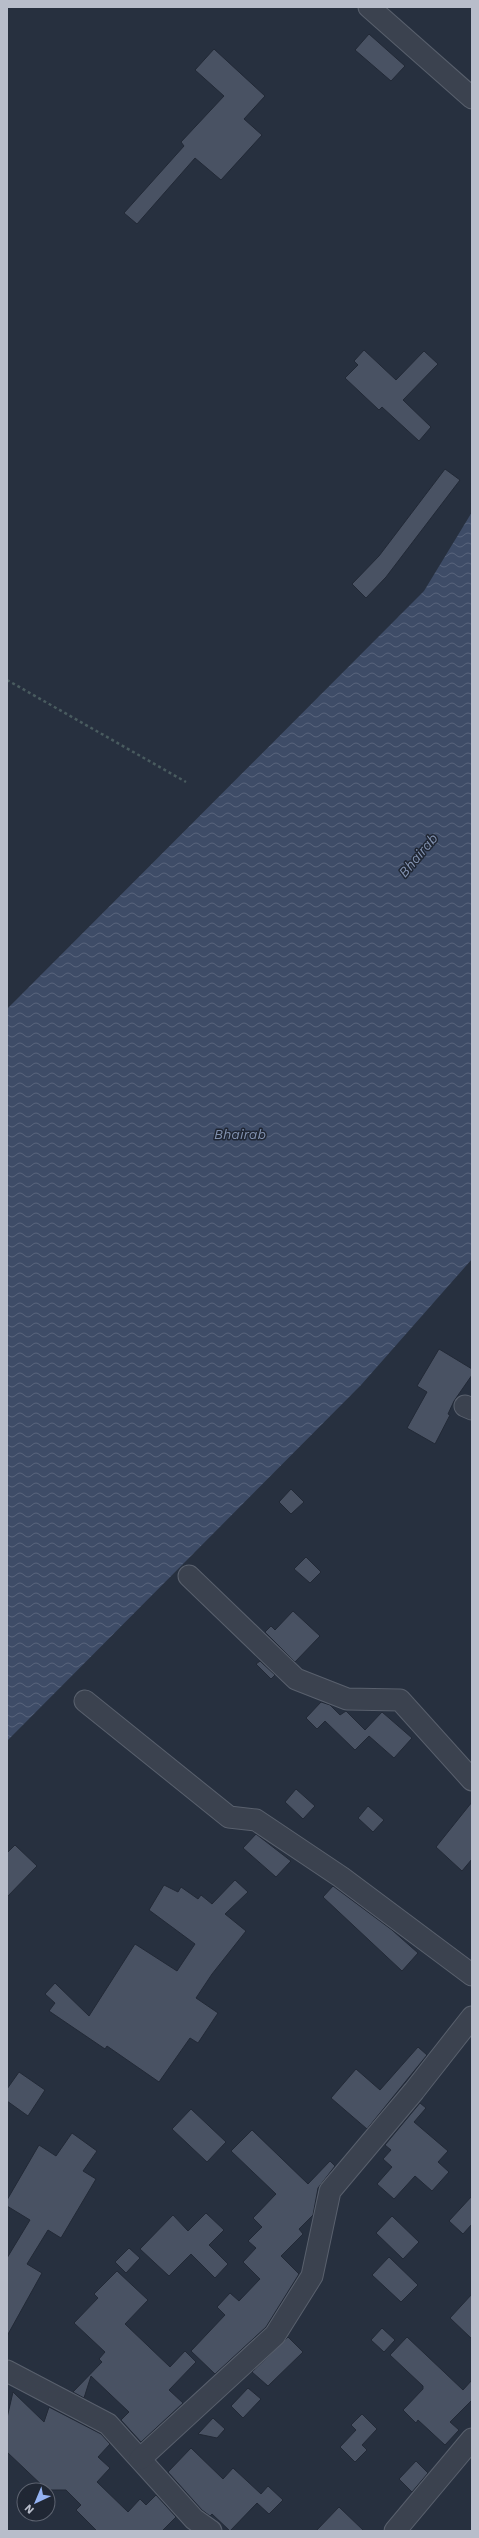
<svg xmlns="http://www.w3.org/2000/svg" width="479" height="2538" font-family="'Work Sans',sans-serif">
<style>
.water{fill:url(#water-waves)}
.building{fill:#495263;stroke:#222936}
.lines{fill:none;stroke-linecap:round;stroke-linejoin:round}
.minor-casing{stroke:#59606d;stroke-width:23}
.path{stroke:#495b5f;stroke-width:2.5;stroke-dasharray:3 3;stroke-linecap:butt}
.minor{stroke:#3b424f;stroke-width:21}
.labels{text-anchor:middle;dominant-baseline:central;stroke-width:3;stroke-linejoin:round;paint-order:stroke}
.water-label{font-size:14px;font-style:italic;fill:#8191af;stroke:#202734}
</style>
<defs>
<pattern id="water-waves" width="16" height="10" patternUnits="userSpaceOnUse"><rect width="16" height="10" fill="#3e4c67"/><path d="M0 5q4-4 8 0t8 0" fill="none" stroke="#58647b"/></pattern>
</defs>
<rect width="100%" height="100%" fill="#27303f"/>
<path class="water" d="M 472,512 L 472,1259 L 361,1385 L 7,1741 L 7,1009 L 424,591 Z"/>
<g class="building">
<path d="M 369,34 L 405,66 L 391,81 L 355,50 Z"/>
<path d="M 214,49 L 265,96 L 244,119 L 262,135 L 221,180 L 195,158 L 137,224 L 124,213 L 184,146 L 181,142 L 224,96 L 195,70 Z"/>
<path d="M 364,350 L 396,380 L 424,351 L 438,364 L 403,400 L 431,427 L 419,441 L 382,407 L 379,410 L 345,378 L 358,365 L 354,361 Z"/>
<path d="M 445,469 L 460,480 L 386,577 L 366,598 L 352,584 L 379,556 Z"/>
<path d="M 439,1349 L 472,1369 L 472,1375 L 454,1401 L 448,1414 L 450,1415 L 435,1444 L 407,1428 L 427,1392 L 417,1386 Z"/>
<path d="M 291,1489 L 304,1502 L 291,1514 L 279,1502 Z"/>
<path d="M 306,1557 L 321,1572 L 310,1583 L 294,1569 Z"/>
<path d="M 293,1611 L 320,1636 L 295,1662 L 265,1632 L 271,1626 L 275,1630 Z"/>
<path d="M 260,1661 L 275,1675 L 271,1679 L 256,1664 Z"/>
<path d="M 321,1702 L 330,1705 L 340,1715 L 346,1711 L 365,1730 L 382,1712 L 412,1738 L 394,1758 L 369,1736 L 355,1750 L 325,1721 L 317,1729 L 306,1718 Z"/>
<path d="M 296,1789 L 315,1806 L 303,1819 L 285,1802 Z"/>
<path d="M 472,1802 L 472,1859 L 462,1871 L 436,1847 Z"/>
<path d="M 368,1806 L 384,1820 L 373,1832 L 358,1818 Z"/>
<path d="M 256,1834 L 291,1861 L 276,1877 L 243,1848 Z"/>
<path d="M 15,1845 L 37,1866 L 7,1897 L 7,1853 Z"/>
<path d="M 235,1880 L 248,1892 L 225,1914 L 246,1931 L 212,1974 L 196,1998 L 218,2013 L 198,2043 L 190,2038 L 159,2082 L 107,2046 L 105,2049 L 49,2011 L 55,2003 L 45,1994 L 55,1983 L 89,2016 L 135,1944 L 177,1971 L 195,1944 L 149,1910 L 164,1885 L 178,1892 L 181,1887 L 198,1899 L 201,1895 L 212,1904 Z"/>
<path d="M 333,1886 L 392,1930 L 418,1953 L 402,1971 L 323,1897 Z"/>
<path d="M 418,2047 L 427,2055 L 367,2129 L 331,2098 L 356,2069 L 380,2090 Z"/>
<path d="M 19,2072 L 45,2090 L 28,2116 L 7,2101 L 7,2089 Z"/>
<path d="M 420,2103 L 426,2108 L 414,2122 L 448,2151 L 438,2162 L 449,2172 L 432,2191 L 415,2176 L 394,2199 L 377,2184 L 392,2167 L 383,2159 L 391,2150 L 385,2145 Z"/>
<path d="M 191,2109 L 226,2142 L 207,2162 L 172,2129 Z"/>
<path d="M 252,2130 L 308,2184 L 330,2161 L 335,2166 L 318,2188 L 313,2215 L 299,2229 L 303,2234 L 281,2256 L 299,2274 L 266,2327 L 215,2374 L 191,2351 L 225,2315 L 217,2307 L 230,2293 L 239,2301 L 260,2279 L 243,2262 L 256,2248 L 248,2241 L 262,2227 L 253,2218 L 276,2194 L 231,2151 Z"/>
<path d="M 72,2133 L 97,2151 L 83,2171 L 96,2179 L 61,2238 L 48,2230 L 27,2264 L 42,2273 L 7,2336 L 7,2258 L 30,2220 L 7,2206 L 7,2200 L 39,2145 L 56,2156 Z"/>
<path d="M 472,2196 L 472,2224 L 463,2234 L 449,2221 Z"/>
<path d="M 206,2213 L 224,2230 L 209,2245 L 228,2264 L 215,2278 L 191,2254 L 169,2276 L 140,2249 L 173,2215 L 188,2231 Z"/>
<path d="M 392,2216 L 419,2242 L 403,2259 L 376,2233 Z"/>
<path d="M 129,2248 L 140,2258 L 126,2273 L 115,2262 Z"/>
<path d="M 389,2257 L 418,2285 L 401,2302 L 372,2275 Z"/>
<path d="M 117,2271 L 148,2300 L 125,2324 L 170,2367 L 185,2351 L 196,2362 L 169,2390 L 183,2403 L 141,2442 L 121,2420 L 129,2412 L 91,2376 L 84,2398 L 73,2392 L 102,2362 L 99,2359 L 105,2352 L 74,2323 L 98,2298 L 94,2294 Z"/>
<path d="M 472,2294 L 472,2339 L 450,2318 Z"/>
<path d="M 382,2328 L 395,2340 L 384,2352 L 371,2340 Z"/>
<path d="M 288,2337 L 303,2352 L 268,2386 L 252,2372 Z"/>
<path d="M 407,2337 L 463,2390 L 472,2380 L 472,2400 L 450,2422 L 459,2430 L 445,2445 L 418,2420 L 416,2423 L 403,2410 L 423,2389 L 423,2386 L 390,2355 Z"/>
<path d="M 248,2388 L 261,2399 L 243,2418 L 231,2406 Z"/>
<path d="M 13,2392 L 44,2422 L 49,2407 L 101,2434 L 110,2444 L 98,2457 L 110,2468 L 97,2482 L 128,2512 L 140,2499 L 146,2505 L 156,2495 L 176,2517 L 162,2531 L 97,2531 L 76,2510 L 81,2505 L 66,2490 L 47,2490 L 7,2452 L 7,2418 Z"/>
<path d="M 362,2414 L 377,2429 L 362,2445 L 367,2450 L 355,2462 L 340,2447 L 356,2430 L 351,2425 Z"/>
<path d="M 213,2418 L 225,2429 L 217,2438 L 198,2434 Z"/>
<path d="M 191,2448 L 223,2479 L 233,2468 L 261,2494 L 268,2486 L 283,2500 L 269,2514 L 257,2503 L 230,2531 L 212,2514 L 210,2516 L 202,2510 L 168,2472 Z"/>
<path d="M 416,2461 L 428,2473 L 412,2492 L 399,2479 Z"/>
<path d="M 339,2507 L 364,2531 L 316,2531 Z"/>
</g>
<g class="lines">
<g class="minor-casing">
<g id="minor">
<path d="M 369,7 L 472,98"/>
<path d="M 465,1406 L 472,1409"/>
<path d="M 189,1576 L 296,1679 L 347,1699 L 400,1700 L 472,1780"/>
<path d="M 85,1701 L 229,1817 L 256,1820 L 341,1877 L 472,1975"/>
<path d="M 7,2371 L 108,2424 L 194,2519 L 211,2531"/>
<path d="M 140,2459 L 275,2335 L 312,2276 L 330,2191 L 414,2091 L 472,2017"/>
<path d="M 395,2531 L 472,2439"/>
</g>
</g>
<path class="path" d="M 7,680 L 186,782"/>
<use href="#minor" class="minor"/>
</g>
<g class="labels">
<g class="water-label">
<text transform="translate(418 855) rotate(-50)">Bhairab</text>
<text x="240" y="1134">Bhairab</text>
</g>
</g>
<rect width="479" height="2538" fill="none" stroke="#b8bdca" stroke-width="16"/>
<g transform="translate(36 2502) rotate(224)"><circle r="19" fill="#202734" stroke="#5d6370"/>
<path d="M0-3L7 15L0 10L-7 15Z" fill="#94b2f2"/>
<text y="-6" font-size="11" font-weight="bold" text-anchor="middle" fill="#b8bdca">N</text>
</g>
</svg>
